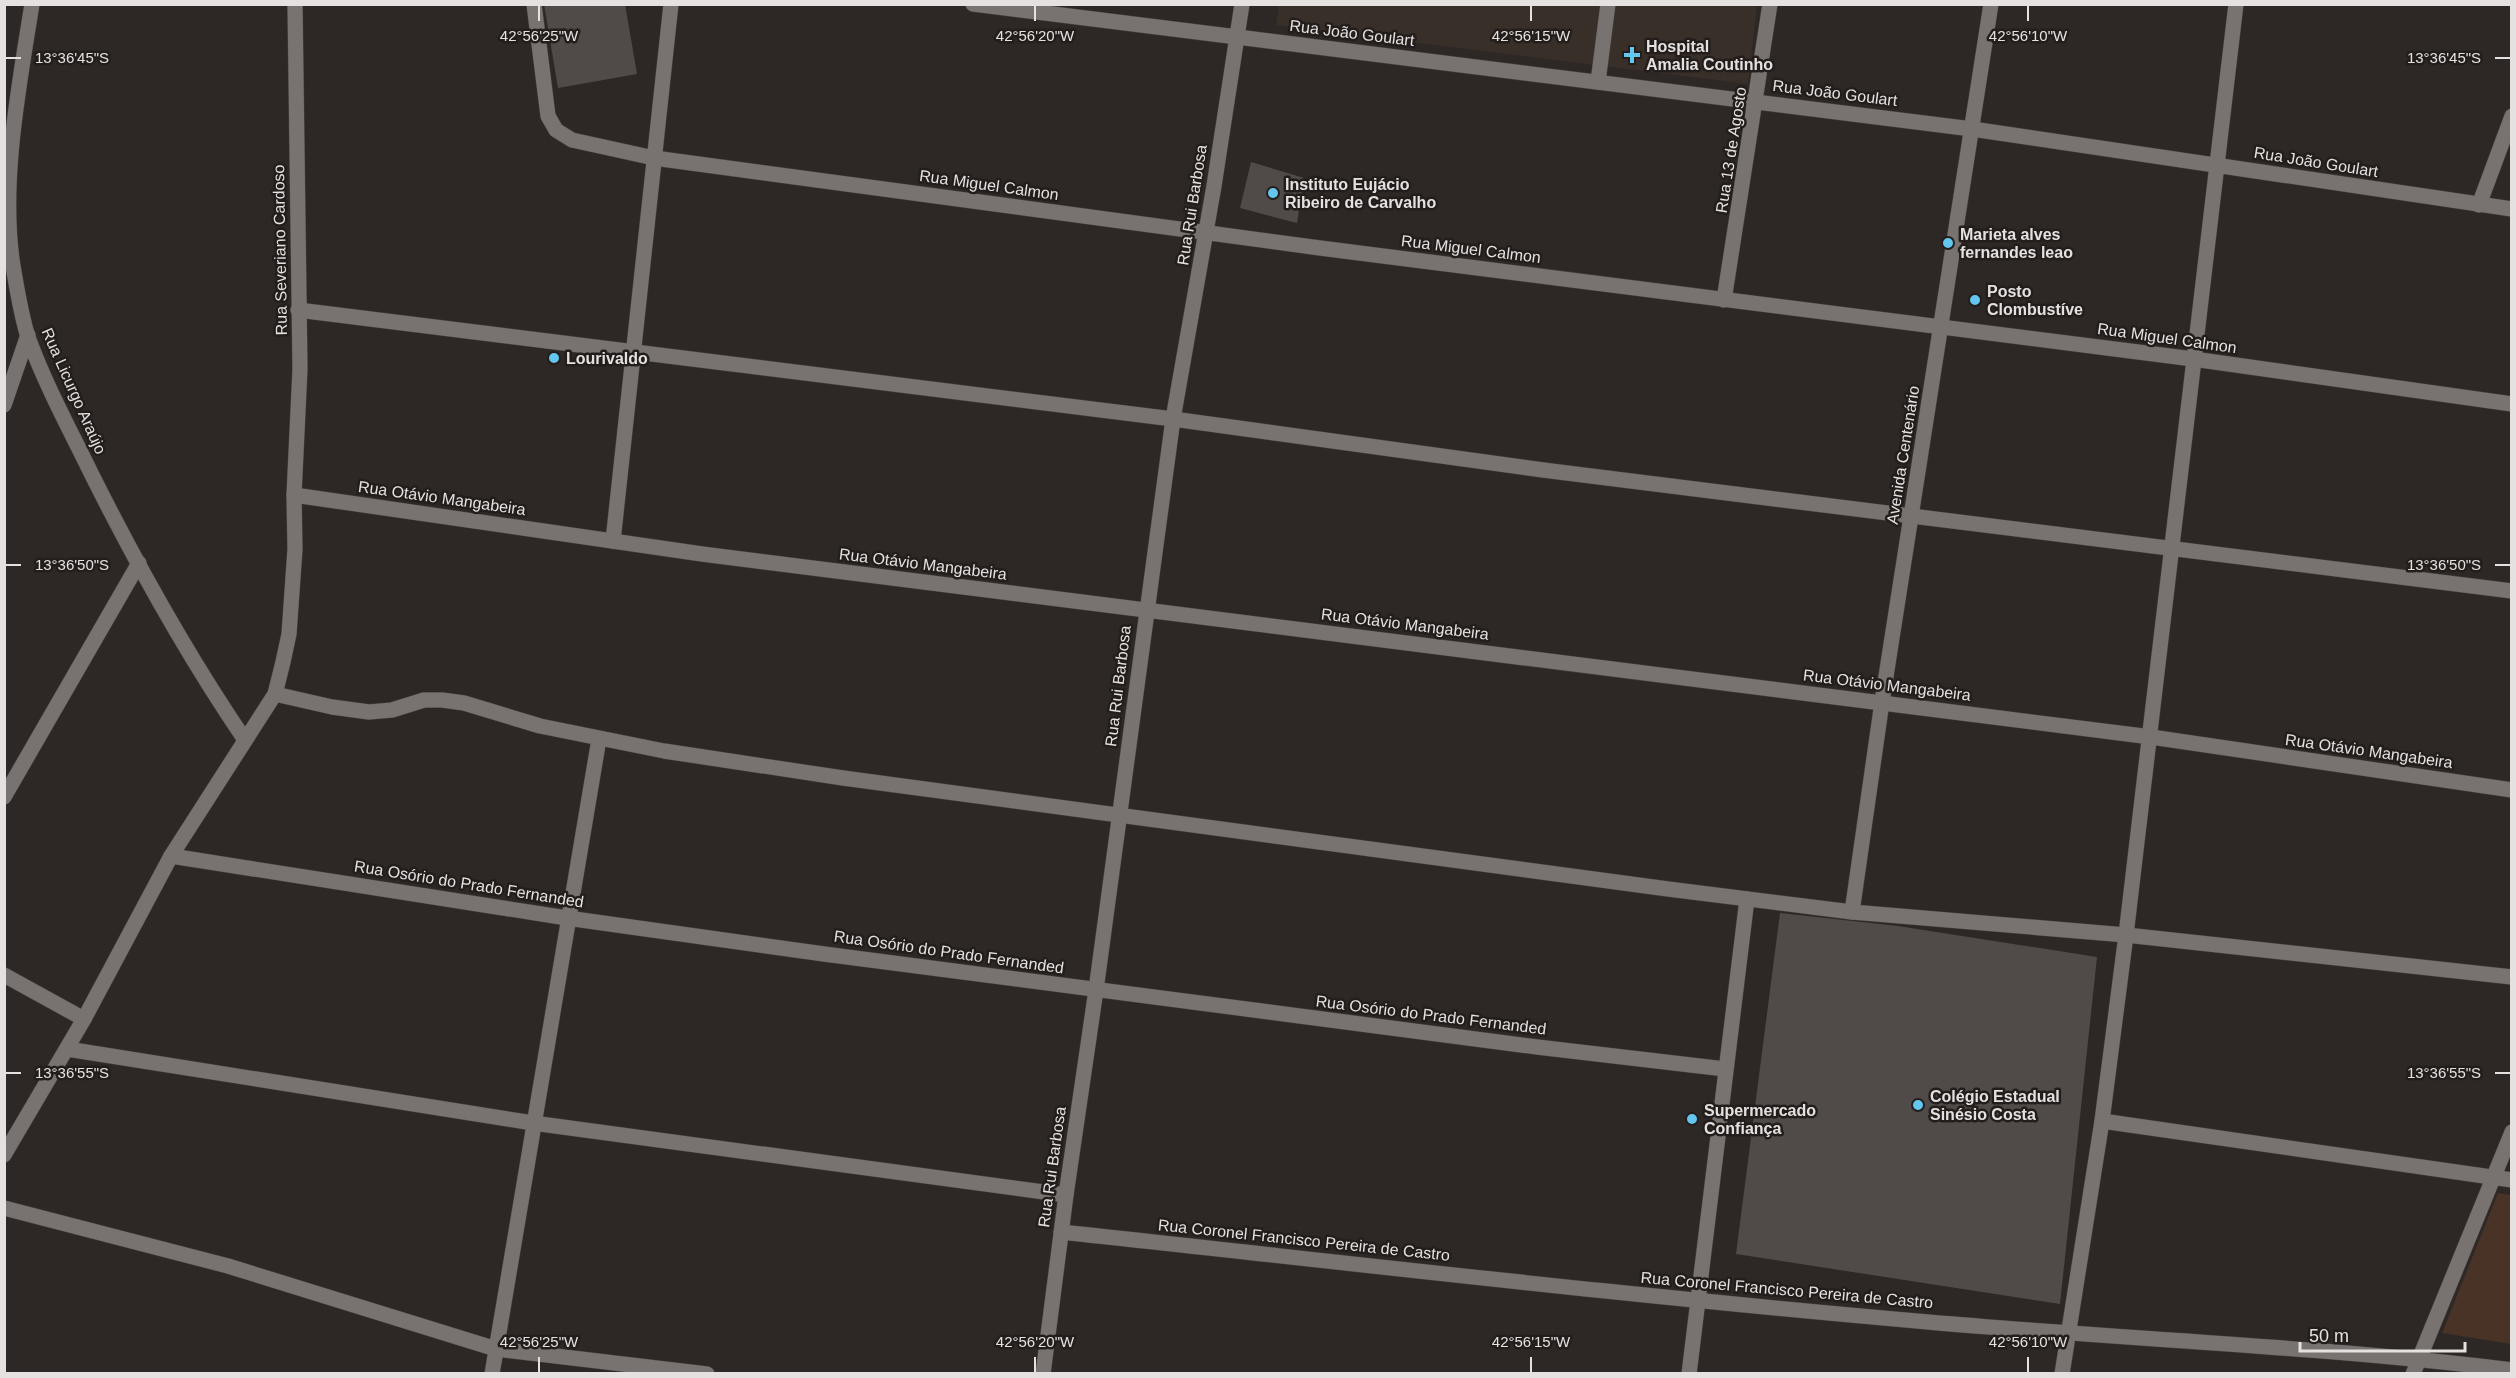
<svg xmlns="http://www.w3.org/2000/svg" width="2516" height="1378" font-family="Helvetica,sans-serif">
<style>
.built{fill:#392f29}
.green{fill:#493226}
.building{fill:#504b48}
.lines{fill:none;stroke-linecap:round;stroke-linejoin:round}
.minor-casing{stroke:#474341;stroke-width:16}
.minor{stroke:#787270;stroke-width:15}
.ticks{fill:none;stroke:#e4e1e0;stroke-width:2}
.poi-dot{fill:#64c5ee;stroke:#231e1c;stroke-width:2}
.labels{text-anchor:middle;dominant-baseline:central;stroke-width:5;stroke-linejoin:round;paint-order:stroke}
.street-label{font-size:16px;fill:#e4e1e0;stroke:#231e1c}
.poi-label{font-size:16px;font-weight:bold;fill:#e4e1e0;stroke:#231e1c;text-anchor:start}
.ticks-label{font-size:15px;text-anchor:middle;fill:#e4e1e0;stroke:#231e1c;stroke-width:5;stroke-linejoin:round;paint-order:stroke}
</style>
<rect width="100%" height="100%" fill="#2d2826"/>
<path class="built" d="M 1279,4 L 1757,5 L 1748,84 L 1276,25 Z"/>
<path class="green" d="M 2498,1193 L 2511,1195 L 2511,1344 L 2442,1333 Z"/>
<g class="building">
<path d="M 544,4 L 625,4 L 637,74 L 558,88 Z"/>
<path d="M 1251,162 L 1304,178 L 1297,223 L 1240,208 Z"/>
<path d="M 1780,913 L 1898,926 L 2097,957 L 2060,1304 L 1736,1254 Z"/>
</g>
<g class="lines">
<g class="minor-casing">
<g id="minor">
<path d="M 32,4 C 19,86 0,184 13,266 C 17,289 21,315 28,337 C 45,384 69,428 91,473 C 137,565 187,655 245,740"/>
<path d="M 534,4 L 548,116 L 556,130 L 572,140 L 654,158 L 1320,248 L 2193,359 L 2512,404"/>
<path d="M 973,4 L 1972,129 L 2512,209"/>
<path d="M 1598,82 L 1608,4"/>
<path d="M 2479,205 L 2512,116"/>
<path d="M 1724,300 L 1770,4"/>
<path d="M 298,310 L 1173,419 L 1543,470 L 2512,591"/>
<path d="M 4,405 L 28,335"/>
<path d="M 294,495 L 702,554 L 2151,737 L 2512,790"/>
<path d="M 613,541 L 671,4"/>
<path d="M 275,694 L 332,707 L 369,712 L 392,710 L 424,700 L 442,700 L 464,703 L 540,726 L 664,751 L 843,778 L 1668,889 L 1852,912 L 2126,935 L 2512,977"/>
<path d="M 4,797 L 139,563"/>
<path d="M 171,856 L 567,918 L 824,954 L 1537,1047 L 1725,1069"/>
<path d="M 1852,912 L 1882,702 L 1991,4"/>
<path d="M 4,975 L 84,1019"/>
<path d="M 67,1049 L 533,1123 L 1066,1195"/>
<path d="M 2102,1121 L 2512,1180"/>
<path d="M 4,1155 L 84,1019 L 171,856 L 275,694 L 283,662 L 289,634 L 295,549 L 294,495 L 300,369 L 295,4"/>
<path d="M 4,1208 L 228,1266 L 496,1349 L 707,1374"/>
<path d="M 1061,1232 C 1350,1263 1638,1297 1928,1322 C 2122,1339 2318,1346 2512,1370"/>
<path d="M 492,1374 L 599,739"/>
<path d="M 1043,1374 L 1066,1195 L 1096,990 L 1173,419 L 1214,186 L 1242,4"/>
<path d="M 1689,1374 L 1747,899"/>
<path d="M 2062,1374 L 2102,1121 L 2126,935 L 2236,4"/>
<path d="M 2413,1374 L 2512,1132"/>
</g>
</g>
<use href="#minor" class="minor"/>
</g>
<path class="ticks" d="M 539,6 L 539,21M 1035,6 L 1035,21M 1531,6 L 1531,21M 2028,6 L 2028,21M 6,58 L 21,58M 2495,58 L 2510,58M 6,565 L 21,565M 2495,565 L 2510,565M 6,1073 L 21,1073M 2495,1073 L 2510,1073M 539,1357 L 539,1372M 1035,1357 L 1035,1372M 1531,1357 L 1531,1372M 2028,1357 L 2028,1372"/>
<g class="poi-dot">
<path d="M1629 46h6v6h6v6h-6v6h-6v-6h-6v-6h6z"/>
<circle cx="1273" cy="193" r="6"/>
<circle cx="1948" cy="243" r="6"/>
<circle cx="1975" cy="300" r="6"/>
<circle cx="554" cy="358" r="6"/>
<circle cx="1918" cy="1105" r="6"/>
<circle cx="1692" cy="1119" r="6"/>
</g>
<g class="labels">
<g class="street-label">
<text transform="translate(1352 33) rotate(7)">Rua João Goulart</text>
<text transform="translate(1835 93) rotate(7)">Rua João Goulart</text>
<text transform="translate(1731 150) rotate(-81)">Rua 13 de Agosto</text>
<text transform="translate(2316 162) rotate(9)">Rua João Goulart</text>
<text transform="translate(989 185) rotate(8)">Rua Miguel Calmon</text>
<text transform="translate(1192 205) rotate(-81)">Rua Rui Barbosa</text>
<text transform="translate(1471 249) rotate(7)">Rua Miguel Calmon</text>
<text transform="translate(280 250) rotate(-91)">Rua Severiano Cardoso</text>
<text transform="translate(2167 338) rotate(8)">Rua Miguel Calmon</text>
<text transform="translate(74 391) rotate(66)">Rua Licurgo Araújo</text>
<text transform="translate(1903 455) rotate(-81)">Avenida Centenário</text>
<text transform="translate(442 498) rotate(8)">Rua Otávio Mangabeira</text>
<text transform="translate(923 564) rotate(7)">Rua Otávio Mangabeira</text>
<text transform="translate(1405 624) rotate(7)">Rua Otávio Mangabeira</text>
<text transform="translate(1887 685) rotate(7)">Rua Otávio Mangabeira</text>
<text transform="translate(1118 686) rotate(-83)">Rua Rui Barbosa</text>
<text transform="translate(2369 751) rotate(8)">Rua Otávio Mangabeira</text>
<text transform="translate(469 884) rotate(9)">Rua Osório do Prado Fernanded</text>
<text transform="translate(949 952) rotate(8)">Rua Osório do Prado Fernanded</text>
<text transform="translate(1431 1015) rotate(7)">Rua Osório do Prado Fernanded</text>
<text transform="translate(1052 1167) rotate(-82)">Rua Rui Barbosa</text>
<text transform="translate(1304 1240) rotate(6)">Rua Coronel Francisco Pereira de Castro</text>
<text transform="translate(1787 1290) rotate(5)">Rua Coronel Francisco Pereira de Castro</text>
</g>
<g class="poi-label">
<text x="1646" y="46">Hospital<tspan x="1646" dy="18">Amalia Coutinho</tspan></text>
<text x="1285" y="184">Instituto Eujácio<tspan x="1285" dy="18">Ribeiro de Carvalho</tspan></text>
<text x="1960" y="234">Marieta alves<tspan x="1960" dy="18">fernandes leao</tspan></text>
<text x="1987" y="291">Posto<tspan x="1987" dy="18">Clombustíve</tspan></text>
<text x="566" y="358">Lourivaldo</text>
<text x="1930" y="1096">Colégio Estadual<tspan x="1930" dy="18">Sinésio Costa</tspan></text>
<text x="1704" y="1110">Supermercado<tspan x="1704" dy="18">Confiança</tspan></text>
</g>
</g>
<g class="ticks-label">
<text x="539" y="41">42°56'25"W</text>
<text x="1035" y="41">42°56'20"W</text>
<text x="1531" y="41">42°56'15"W</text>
<text x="2028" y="41">42°56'10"W</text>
<text x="72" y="63">13°36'45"S</text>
<text x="2444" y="63">13°36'45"S</text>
<text x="72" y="570">13°36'50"S</text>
<text x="2444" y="570">13°36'50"S</text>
<text x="72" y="1078">13°36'55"S</text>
<text x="2444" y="1078">13°36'55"S</text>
<text x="539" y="1347">42°56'25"W</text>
<text x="1035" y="1347">42°56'20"W</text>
<text x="1531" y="1347">42°56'15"W</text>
<text x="2028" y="1347">42°56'10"W</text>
</g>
<rect width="2516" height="1378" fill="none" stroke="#e4e1e0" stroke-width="12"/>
<path d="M2300 1342v9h165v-9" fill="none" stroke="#e4e1e0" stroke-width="3"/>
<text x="2309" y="1342" font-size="18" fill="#e4e1e0" stroke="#231e1c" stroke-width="4.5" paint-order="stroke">50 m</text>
</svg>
